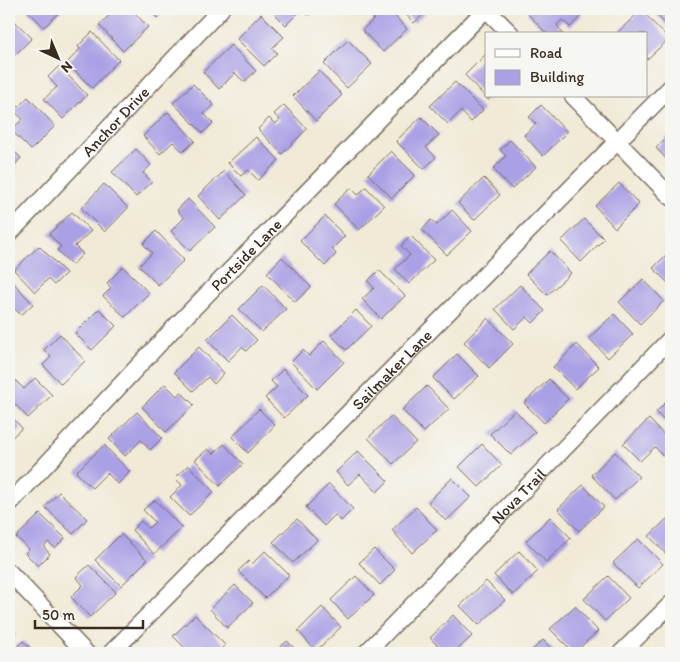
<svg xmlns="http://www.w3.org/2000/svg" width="680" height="662" font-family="Itim,sans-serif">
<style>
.building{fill:#aaa0e5}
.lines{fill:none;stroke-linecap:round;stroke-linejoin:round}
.minor-casing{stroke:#7b6d5f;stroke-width:19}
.minor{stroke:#fff;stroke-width:16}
.labels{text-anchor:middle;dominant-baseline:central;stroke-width:4;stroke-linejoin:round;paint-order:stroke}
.street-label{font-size:16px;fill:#3b2a1e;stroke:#f6f6f2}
</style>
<rect width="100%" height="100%" fill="#f6f6f2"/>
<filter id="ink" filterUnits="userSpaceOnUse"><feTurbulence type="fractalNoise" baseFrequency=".02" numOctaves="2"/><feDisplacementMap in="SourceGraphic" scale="10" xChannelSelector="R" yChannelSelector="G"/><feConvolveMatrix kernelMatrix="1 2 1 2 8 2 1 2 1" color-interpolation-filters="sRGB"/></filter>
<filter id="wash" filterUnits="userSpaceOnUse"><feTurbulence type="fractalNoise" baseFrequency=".0096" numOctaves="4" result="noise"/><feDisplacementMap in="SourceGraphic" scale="20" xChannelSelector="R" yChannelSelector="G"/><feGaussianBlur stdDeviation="1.12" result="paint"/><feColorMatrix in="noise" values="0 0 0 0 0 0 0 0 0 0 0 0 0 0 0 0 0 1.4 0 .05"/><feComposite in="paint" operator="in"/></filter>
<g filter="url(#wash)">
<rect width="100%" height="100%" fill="#f1ead7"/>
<g id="blocks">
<g class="building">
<path d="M 26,9 L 63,9 L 44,27 Z"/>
<path d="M 116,9 L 131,9 L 148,27 L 123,51 L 99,25 Z"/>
<path d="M 148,9 L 166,9 L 157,18 Z"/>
<path d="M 270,9 L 302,9 L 286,25 Z"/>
<path d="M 302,9 L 315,9 L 309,15 Z"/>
<path d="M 372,9 L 388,9 L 407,29 L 383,52 L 362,30 L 374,19 L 368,13 Z"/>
<path d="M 401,9 L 429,9 L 414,23 Z"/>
<path d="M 531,9 L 575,9 L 582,15 L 570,27 L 562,20 L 557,25 L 563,34 L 547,34 L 527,13 Z"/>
<path d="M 651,9 L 671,9 L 671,30 Z"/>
<path d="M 641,10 L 669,39 L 646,60 L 646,34 L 616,34 Z"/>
<path d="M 261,14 L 284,37 L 272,48 L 277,53 L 264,66 L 237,39 Z"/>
<path d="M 9,16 L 32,38 L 14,56 L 9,51 Z"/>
<path d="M 92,32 L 119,60 L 92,88 L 67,63 L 80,49 L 78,46 Z"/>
<path d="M 348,40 L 372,64 L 347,88 L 324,64 Z"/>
<path d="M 231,45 L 256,71 L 244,82 L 235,73 L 219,89 L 203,72 Z"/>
<path d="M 486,54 L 486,96 L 493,96 L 488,100 L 465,75 Z"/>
<path d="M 59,66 L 87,95 L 63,119 L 44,99 L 57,87 L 48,77 Z"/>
<path d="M 319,71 L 342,95 L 316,121 L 293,96 Z"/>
<path d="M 455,82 L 483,110 L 471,122 L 461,111 L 448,124 L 430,106 Z"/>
<path d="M 193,84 L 214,105 L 204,114 L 213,123 L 203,133 L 173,103 Z"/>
<path d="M 28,97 L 55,126 L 31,150 L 11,130 L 23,119 L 14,111 Z"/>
<path d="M 284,105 L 307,129 L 282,154 L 258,129 L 269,118 L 275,124 L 280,120 L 274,114 Z"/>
<path d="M 541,105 L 567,132 L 543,156 L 524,135 L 536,124 L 529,117 Z"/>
<path d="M 168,112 L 195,141 L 183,152 L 173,142 L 160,154 L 143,136 Z"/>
<path d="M 421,117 L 439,135 L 426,147 L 436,157 L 424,169 L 396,141 Z"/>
<path d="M 671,133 L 671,164 L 656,148 Z"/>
<path d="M 256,137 L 279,160 L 258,180 L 248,170 L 241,176 L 228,163 Z"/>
<path d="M 510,140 L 536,167 L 512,189 L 493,169 L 506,156 L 500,150 Z"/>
<path d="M 9,146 L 21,158 L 9,171 Z"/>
<path d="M 136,149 L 151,165 L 143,173 L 152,182 L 136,197 L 112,172 Z"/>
<path d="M 391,151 L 415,175 L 392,198 L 368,174 Z"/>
<path d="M 224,171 L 246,195 L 220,220 L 198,196 Z"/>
<path d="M 484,178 L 500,195 L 474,220 L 458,203 Z"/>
<path d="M 619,183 L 639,204 L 615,228 L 595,206 Z"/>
<path d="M 104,184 L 128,208 L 105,232 L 81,208 Z"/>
<path d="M 366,187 L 384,206 L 359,230 L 334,204 L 351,188 L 358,195 Z"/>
<path d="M 188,199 L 215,227 L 190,251 L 171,231 L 184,218 L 177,210 Z"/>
<path d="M 452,210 L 472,231 L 447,255 L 422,230 L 431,220 L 437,225 Z"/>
<path d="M 72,212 L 91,231 L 75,246 L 83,254 L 72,265 L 57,250 L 61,247 L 49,234 Z"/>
<path d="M 325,216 L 345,236 L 332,249 L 336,254 L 325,266 L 300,241 Z"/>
<path d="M 584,219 L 604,239 L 581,262 L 561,241 Z"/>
<path d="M 156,231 L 184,260 L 158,285 L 139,266 L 152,253 L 143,244 Z"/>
<path d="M 411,236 L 434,260 L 409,284 L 395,269 L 410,255 L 401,246 Z"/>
<path d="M 39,246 L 66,273 L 54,285 L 48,279 L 35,292 L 14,270 Z"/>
<path d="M 671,250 L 671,286 L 653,268 Z"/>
<path d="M 550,251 L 571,273 L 547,295 L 526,274 Z"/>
<path d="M 282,257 L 311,287 L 295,302 L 267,273 Z"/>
<path d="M 123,267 L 149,293 L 125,317 L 103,296 L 111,288 L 107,283 Z"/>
<path d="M 379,270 L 405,296 L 381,319 L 362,299 L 374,288 L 368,281 Z"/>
<path d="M 9,278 L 33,304 L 21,315 L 12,306 L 9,309 Z"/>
<path d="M 643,279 L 664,301 L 640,324 L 619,302 Z"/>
<path d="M 263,285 L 286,309 L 262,332 L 239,309 Z"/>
<path d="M 520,285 L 545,311 L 533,323 L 527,317 L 514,329 L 495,309 Z"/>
<path d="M 99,309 L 116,326 L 92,350 L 75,333 Z"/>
<path d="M 356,310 L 371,326 L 346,350 L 331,335 Z"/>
<path d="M 614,314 L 633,334 L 608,358 L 589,338 Z"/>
<path d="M 232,315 L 257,340 L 246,351 L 242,347 L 228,361 L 207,340 Z"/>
<path d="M 488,318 L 513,344 L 489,368 L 464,342 Z"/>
<path d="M 60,334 L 85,361 L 61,384 L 43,365 L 51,357 L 44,350 Z"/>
<path d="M 324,341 L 344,362 L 317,389 L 291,362 L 303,350 L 309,356 Z"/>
<path d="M 577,344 L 599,367 L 575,389 L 553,367 Z"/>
<path d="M 199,347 L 224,373 L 214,384 L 208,377 L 193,391 L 174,372 Z"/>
<path d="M 457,354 L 479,376 L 454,399 L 433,378 Z"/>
<path d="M 283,369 L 308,395 L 284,418 L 265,398 L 277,387 L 271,381 Z"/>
<path d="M 35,378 L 52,395 L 28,418 L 9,398 L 9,384 L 14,379 L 24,389 Z"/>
<path d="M 549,379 L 568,399 L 544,423 L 524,403 Z"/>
<path d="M 165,384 L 177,396 L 181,392 L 194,405 L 166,432 L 142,407 Z"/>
<path d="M 427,386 L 449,409 L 424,432 L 402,410 Z"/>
<path d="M 671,397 L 671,428 L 656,412 Z"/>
<path d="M 259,409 L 275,425 L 248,453 L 232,437 Z"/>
<path d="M 515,410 L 535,432 L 511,455 L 490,434 Z"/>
<path d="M 137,412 L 162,438 L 150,450 L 141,440 L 125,456 L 109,439 Z"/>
<path d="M 9,414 L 22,428 L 9,440 Z"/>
<path d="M 391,416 L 416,442 L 393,464 L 368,438 Z"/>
<path d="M 649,419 L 671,442 L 671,452 L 665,458 L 655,447 L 640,461 L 623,444 Z"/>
<path d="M 224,444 L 243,464 L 220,486 L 195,460 L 208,449 L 213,454 Z"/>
<path d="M 482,444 L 502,465 L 479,487 L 459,467 Z"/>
<path d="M 104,445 L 130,472 L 118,484 L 107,473 L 92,488 L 76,472 Z"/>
<path d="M 358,451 L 388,481 L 377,492 L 360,474 L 348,485 L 336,472 Z"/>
<path d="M 615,452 L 639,477 L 615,500 L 591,475 Z"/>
<path d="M 188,465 L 214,492 L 189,516 L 170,497 L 182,485 L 175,478 Z"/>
<path d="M 452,478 L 471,497 L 446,521 L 428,502 Z"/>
<path d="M 329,484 L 353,509 L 341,521 L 335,515 L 324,526 L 306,507 Z"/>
<path d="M 583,485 L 604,507 L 579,531 L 558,509 Z"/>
<path d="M 59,492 L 87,519 L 73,534 L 45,507 Z"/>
<path d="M 155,500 L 182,528 L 154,554 L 132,530 L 141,521 L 148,528 L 155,522 L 143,510 Z"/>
<path d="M 416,507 L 437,530 L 412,553 L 392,530 Z"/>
<path d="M 40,514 L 65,538 L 55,548 L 48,542 L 44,547 L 50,554 L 38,566 L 25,553 L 29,549 L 16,537 Z"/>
<path d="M 671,515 L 671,557 L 670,558 L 649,536 Z"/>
<path d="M 550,517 L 571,538 L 546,562 L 526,541 Z"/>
<path d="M 297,519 L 317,540 L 293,563 L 273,542 Z"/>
<path d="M 121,534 L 147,560 L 121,586 L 95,560 Z"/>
<path d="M 638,539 L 663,564 L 638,588 L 613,563 Z"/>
<path d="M 374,549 L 395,570 L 380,585 L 359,563 Z"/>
<path d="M 265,551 L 289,575 L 265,598 L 238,571 L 249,561 L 252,564 Z"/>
<path d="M 519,551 L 538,571 L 513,595 L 494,575 Z"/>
<path d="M 89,565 L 116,592 L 90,617 L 71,597 L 83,585 L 76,577 Z"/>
<path d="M 356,576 L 374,595 L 348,619 L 331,600 Z"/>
<path d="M 608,576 L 629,598 L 605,621 L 584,599 Z"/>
<path d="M 486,581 L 505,600 L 479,625 L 460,606 Z"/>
<path d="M 235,585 L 253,603 L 227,628 L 210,609 Z"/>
<path d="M 575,606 L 598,631 L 574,653 L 550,629 Z"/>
<path d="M 322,607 L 341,627 L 316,651 L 298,631 Z"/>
<path d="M 195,615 L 225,645 L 217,653 L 212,653 L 206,647 L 199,653 L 190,653 L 173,636 Z"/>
<path d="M 453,615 L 472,636 L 454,653 L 445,653 L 430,638 Z"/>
<path d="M 9,625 L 16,632 L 9,639 Z"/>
<path d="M 543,640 L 556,653 L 529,653 Z"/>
<path d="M 23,641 L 36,653 L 10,653 Z"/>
<path d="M 287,641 L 299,653 L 274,653 Z"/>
</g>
</g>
</g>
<g filter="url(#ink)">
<use href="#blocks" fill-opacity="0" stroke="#7b6d5f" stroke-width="1"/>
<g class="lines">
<g class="minor-casing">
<g id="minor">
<path d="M 486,9 L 511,34"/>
<path d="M 573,96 L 671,197"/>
<path id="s1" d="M 9,234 L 221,9"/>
<path id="s2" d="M 9,504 L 174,328 L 486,9"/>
<path d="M 9,572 L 86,653"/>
<path id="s3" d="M 111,653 L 671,87"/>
<path id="s4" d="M 366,653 L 671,338"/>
<path d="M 621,653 L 671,604"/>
</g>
</g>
<use href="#minor" class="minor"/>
</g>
</g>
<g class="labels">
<g class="street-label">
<text stroke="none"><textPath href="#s1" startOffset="155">Anchor Drive</textPath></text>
<text stroke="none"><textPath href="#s2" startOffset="344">Portside Lane</textPath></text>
<text stroke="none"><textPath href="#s3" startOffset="399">Sailmaker Lane</textPath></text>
<text stroke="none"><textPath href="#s4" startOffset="219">Nova Trail</textPath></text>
</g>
</g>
<rect width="680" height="662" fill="none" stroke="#f6f6f2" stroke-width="30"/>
<rect x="485" y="32" width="162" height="65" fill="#f6f6f2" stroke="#aba49d"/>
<rect x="495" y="49" width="25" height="8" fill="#ffffff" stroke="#aba49d"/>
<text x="530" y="58" font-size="15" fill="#3b2a1e">Road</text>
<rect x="495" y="70" width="25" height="15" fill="#aaa0e5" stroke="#aba49d"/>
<text x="530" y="82" font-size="15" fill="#3b2a1e">Building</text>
<g transform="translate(58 58) rotate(136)" stroke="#f6f6f2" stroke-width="4" paint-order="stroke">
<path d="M0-4L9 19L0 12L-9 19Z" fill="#3b2a1e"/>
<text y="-8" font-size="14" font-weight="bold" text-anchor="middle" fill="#3b2a1e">N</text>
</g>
<path d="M35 620v8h108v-8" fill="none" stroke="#3b2a1e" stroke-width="2.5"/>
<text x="42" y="620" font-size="15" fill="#3b2a1e" stroke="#f6f6f2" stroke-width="4" paint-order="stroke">50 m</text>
</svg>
